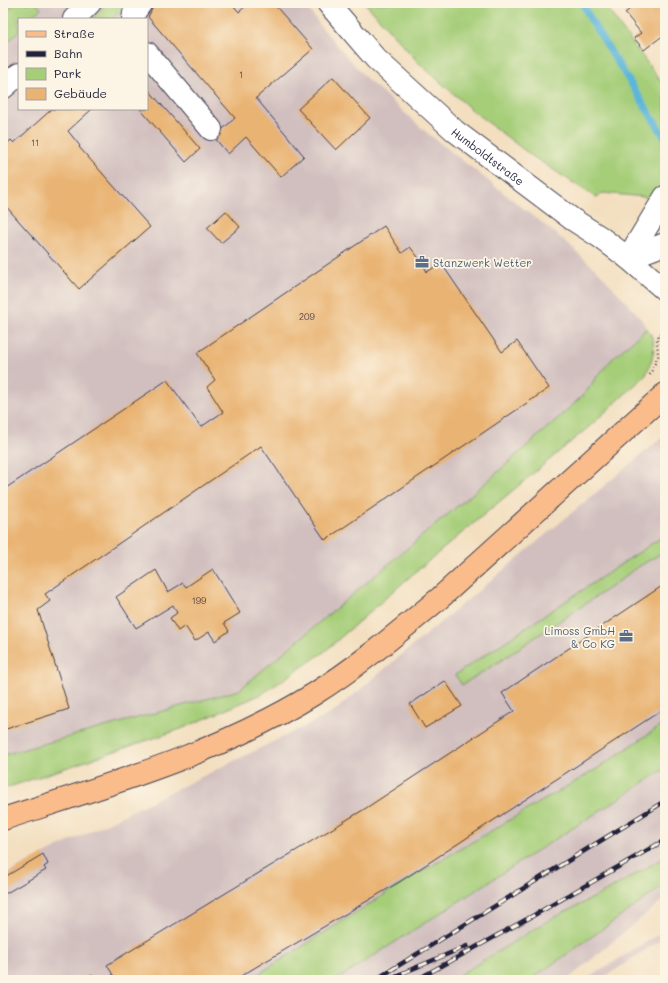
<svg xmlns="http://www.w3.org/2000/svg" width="668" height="983" font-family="Mali,sans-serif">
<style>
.industrial{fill:#d1bfbf;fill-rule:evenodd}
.green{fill:#a6ce79;stroke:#64785a}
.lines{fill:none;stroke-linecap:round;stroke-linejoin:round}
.stream{stroke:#5bb6d9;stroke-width:7}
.building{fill:#e9b473}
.minor-casing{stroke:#413e4f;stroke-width:24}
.major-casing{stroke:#413e4f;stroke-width:24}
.path{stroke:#413e4f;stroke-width:2.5;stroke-dasharray:1 3;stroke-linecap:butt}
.minor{stroke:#fff;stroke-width:22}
.major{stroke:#fabc8b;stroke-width:22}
.rail-casing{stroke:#22223b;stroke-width:4.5}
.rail{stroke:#fcf5e5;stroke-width:3;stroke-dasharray:9;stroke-linecap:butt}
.labels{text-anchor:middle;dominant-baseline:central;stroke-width:3.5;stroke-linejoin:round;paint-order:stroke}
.number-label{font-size:9px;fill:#544649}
.street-label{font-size:11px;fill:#22223b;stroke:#fcf5e5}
.service-label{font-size:11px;fill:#4e5e75;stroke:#fcf5e5;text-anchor:start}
</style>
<rect width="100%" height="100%" fill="#fcf5e5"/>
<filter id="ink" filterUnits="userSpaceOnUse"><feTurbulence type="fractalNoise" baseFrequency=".025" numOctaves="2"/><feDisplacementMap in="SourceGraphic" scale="8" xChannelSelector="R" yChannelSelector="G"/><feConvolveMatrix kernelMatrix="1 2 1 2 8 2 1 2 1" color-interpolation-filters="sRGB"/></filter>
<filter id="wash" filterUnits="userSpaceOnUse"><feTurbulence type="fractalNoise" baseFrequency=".012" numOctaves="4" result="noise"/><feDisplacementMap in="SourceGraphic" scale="16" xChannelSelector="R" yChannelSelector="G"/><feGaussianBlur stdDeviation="0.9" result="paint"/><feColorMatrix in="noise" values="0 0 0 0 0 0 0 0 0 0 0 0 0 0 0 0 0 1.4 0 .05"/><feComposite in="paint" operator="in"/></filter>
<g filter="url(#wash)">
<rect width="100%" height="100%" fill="#f3dfc0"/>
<g class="industrial">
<path d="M 3,3 L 304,3 L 322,28 L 366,78 L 426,132 L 556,234 L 599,272 L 638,315 L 647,328 L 613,358 L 595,379 L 586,392 L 576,402 L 491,478 L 239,690 L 3,755 ZM 19,19 L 147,19 L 147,109 L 19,109 Z"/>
<path d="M 665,435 L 665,723 L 595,770 L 409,879 L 249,980 L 3,980 L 3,876 L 46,853 L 332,713 Z"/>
<path d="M 665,769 L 665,857 L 607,891 L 550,919 L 451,980 L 336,980 Z"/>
<path d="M 665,883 L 665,898 L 567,980 L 530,980 L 644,900 Z"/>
<path d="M 665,930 L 665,937 L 600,980 L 585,980 Z"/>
</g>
<g class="green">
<path d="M 16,3 L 35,3 L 41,8 L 30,19 L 19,19 L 19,31 L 3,47 L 3,14 Z"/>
<path d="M 107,3 L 128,3 L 112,19 L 92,19 Z"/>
<path d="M 365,3 L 603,3 L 665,87 L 665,181 L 655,198 L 603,193 L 597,198 L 532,156 L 473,111 L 419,63 Z"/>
<path d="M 647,328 C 649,332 652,336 653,340 C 656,352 650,364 646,375 L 591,425 L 413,574 L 324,652 L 262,694 L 181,729 L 3,789 L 3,755 L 239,690 L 491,478 L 576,402 L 586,392 L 595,379 L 613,358 Z"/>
<path d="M 665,535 L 665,551 L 633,570 L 618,582 L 500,661 L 462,685 L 455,675 Z"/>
<path d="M 665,723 L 665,769 L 336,980 L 249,980 L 409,879 L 595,770 Z"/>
<path d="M 665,857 L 665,883 L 644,900 L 530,980 L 451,980 L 551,919 L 607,891 Z"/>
</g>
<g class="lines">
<path class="stream" d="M 582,3 L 592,22 L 665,138"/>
</g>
<g id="blocks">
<g class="building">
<path d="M 155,3 L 231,3 L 239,12 L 249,3 L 273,3 L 313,49 L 256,98 L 304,156 L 281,177 L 246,137 L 228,154 L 214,137 L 235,118 L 148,17 Z"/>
<path d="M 637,3 L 665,3 L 665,34 L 644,50 L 634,38 L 641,33 L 625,13 Z"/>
<path d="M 333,77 L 370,118 L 336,150 L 298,109 Z"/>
<path d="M 147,88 L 200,149 L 186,162 L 140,109 L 147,109 Z"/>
<path d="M 52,109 L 92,109 L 68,131 L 80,146 L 79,147 L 150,227 L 79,289 L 3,203 L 3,153 L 5,151 L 3,149 L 3,147 L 11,140 L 14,143 Z"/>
<path d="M 226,211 L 240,227 L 221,243 L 207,228 Z"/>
<path d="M 384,226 L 402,253 L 410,247 L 422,262 L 427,272 L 441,263 L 502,352 L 517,341 L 549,388 L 325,540 L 261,446 L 45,594 L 50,601 L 38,610 L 69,709 L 3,730 L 3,490 L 167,380 L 201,427 L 223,412 L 207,387 L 215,380 L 197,353 Z"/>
<path d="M 213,569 L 240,613 L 224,623 L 229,631 L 215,641 L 209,632 L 195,641 L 185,626 L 178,631 L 170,618 L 177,613 L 173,605 L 136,628 L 116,597 L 156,570 L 168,592 L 183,583 L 186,587 Z"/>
<path d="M 665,584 L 665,708 L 401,881 L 234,980 L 116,980 L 107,965 L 363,810 L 514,711 L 502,693 Z"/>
<path d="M 445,681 L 462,706 L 425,728 L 410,704 Z"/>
<path d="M 43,854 L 48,864 L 44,867 L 46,870 L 3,895 L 3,878 Z"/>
<path d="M 92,975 L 94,980 L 84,980 Z"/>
</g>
</g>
</g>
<g filter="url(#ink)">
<use href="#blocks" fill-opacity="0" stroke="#413e4f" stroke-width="1"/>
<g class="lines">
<g class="minor-casing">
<g id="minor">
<path id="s1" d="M 328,3 L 333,9 L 376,59 L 455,131 L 572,219 L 600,237 L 628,258 L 665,290"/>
<path d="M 74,19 L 90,3"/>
<path d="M 133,19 L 134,13 L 141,3"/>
<path d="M 147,53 L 211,129"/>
<path d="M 3,88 L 19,74"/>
<path d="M 665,197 L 628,258 L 665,244"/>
</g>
</g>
<g class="major-casing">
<path id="major" d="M 3,819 C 108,785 219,753 314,694 C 359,666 400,631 441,597 L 665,394"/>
</g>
<g class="path">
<path d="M 3,140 L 6,144"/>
<path d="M 650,375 L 652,370 L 658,356 L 657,338 L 665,329"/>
</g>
<use href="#minor" class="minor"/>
<use href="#major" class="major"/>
<g class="rail-casing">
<g id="rail">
<path d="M 375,980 L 665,801"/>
<path d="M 386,980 L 467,946"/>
<path d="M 416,980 L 529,918 L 665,840"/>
</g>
</g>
<use href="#rail" class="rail"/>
</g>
</g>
<defs>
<g id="office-bare" transform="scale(1.08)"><path d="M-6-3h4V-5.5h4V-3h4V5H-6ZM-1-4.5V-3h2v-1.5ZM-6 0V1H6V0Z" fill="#5c6f8a" stroke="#fcf5e5" stroke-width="2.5" paint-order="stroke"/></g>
</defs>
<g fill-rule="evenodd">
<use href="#office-bare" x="422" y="262"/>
<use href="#office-bare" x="626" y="636"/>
</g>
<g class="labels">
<g class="number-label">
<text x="241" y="74">1</text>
<text x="35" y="142">11</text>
<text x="307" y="316">209</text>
<text x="199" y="600">199</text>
</g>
<g class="street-label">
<text stroke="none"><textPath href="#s1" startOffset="222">Humboldtstraße</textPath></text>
</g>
<g class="service-label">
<text x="433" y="262">Stanzwerk Wetter</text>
<text x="615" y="630" text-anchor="end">Limoss GmbH<tspan x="615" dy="13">&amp; Co KG</tspan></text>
</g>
</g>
<rect width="668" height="983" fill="none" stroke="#fcf5e5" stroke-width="16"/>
<rect x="18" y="18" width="130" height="92" fill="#fcf5e5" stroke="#a5a1a1"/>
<rect x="26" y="31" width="20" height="6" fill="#fabc8b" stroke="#a5a1a1"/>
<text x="54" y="38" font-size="12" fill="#22223b">Straße</text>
<rect x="26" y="51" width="20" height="6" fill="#22223b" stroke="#a5a1a1"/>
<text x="54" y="58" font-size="12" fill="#22223b">Bahn</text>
<rect x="26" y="68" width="20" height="12" fill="#a6ce79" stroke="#a5a1a1"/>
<text x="54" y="78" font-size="12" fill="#22223b">Park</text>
<rect x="26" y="88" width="20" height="12" fill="#e9b473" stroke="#a5a1a1"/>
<text x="54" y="98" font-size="12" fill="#22223b">Gebäude</text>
</svg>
